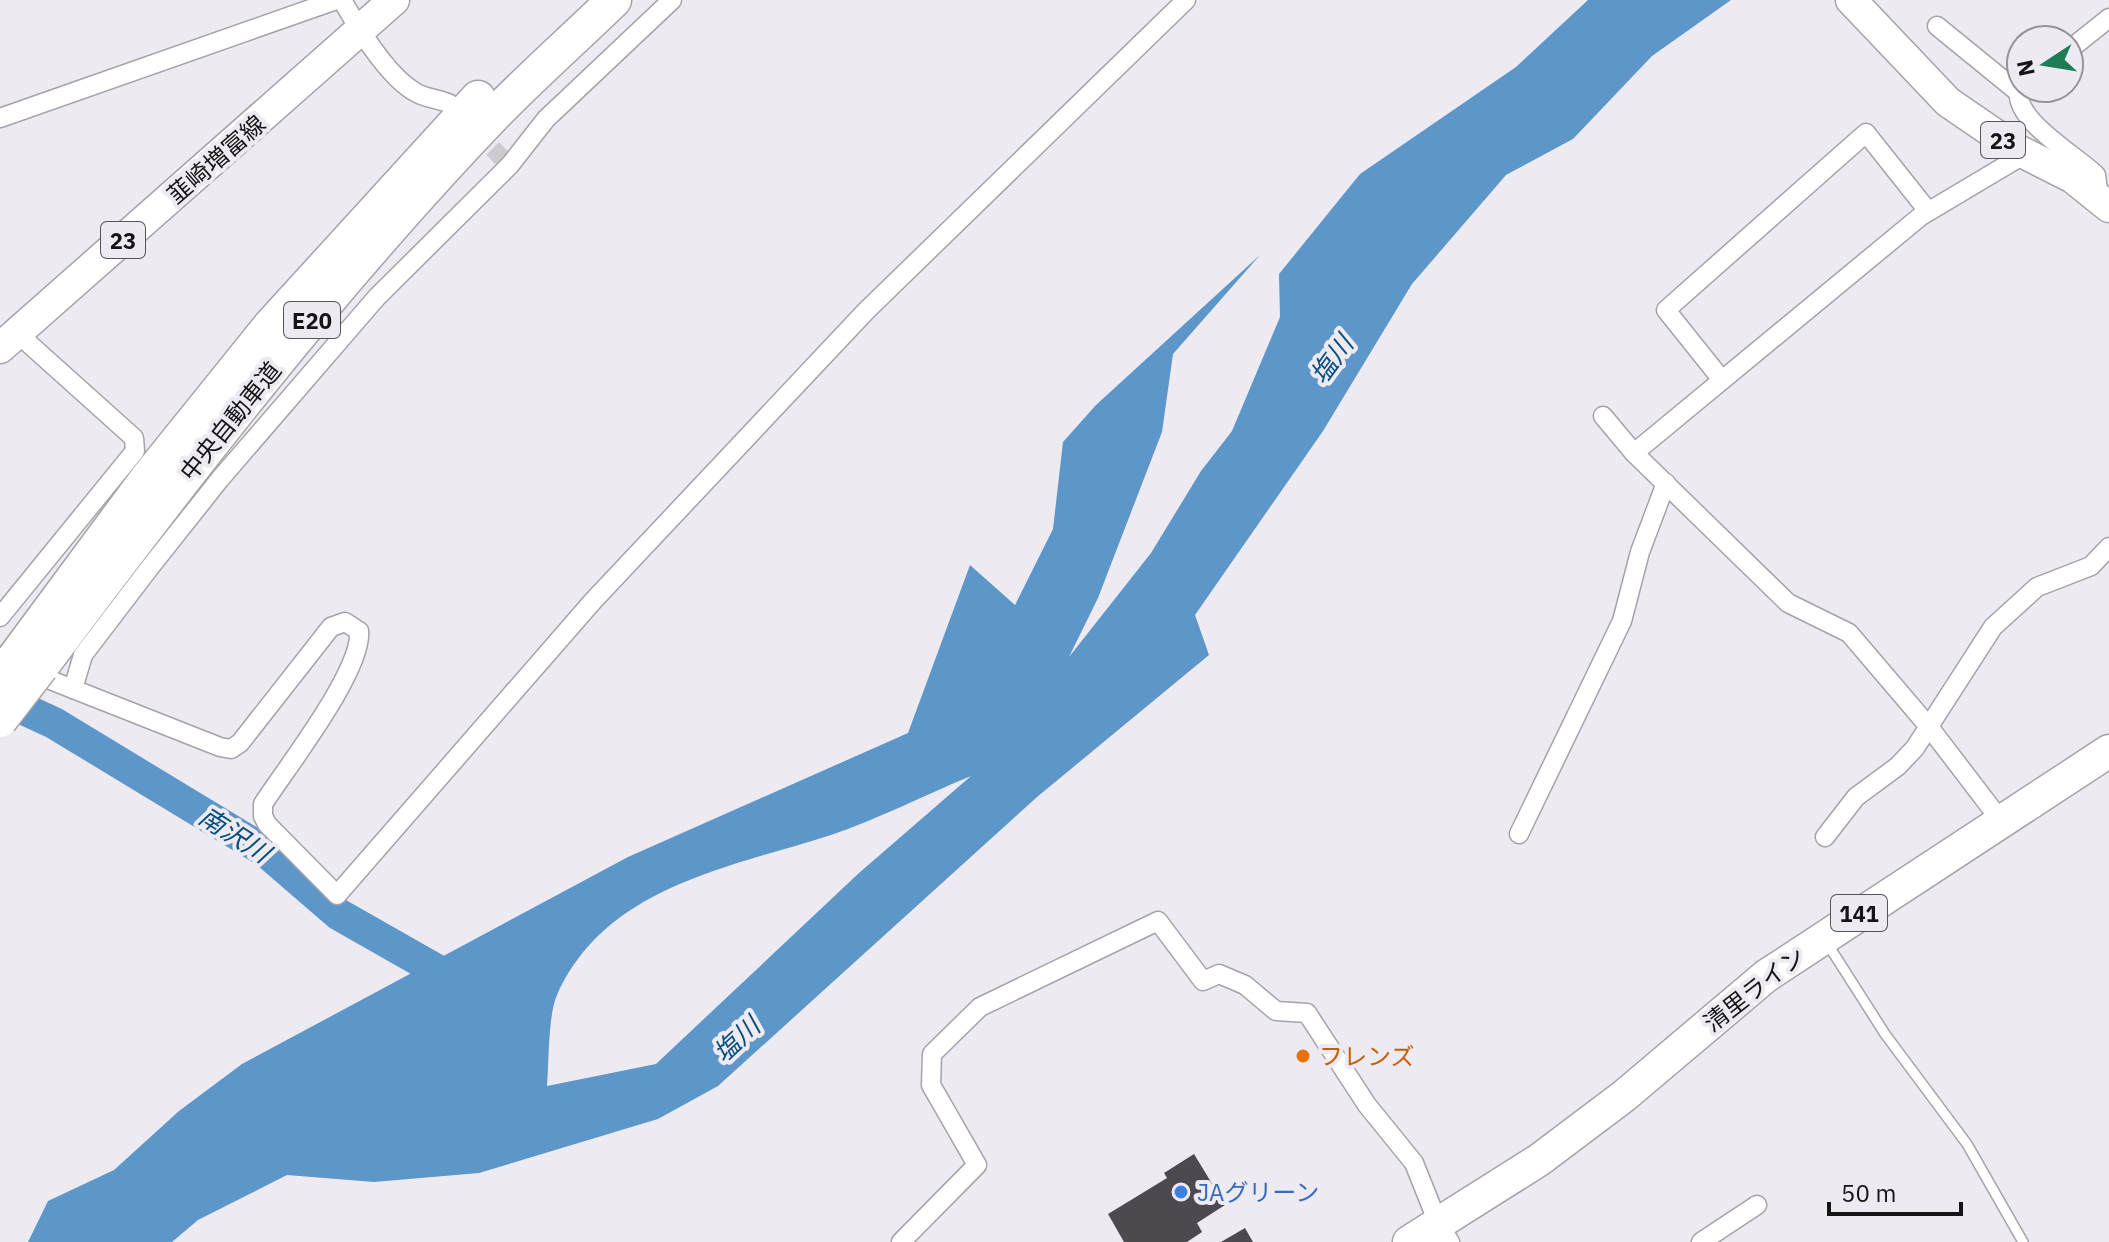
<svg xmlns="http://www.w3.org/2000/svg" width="2109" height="1242" font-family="'IBM Plex Sans','Noto Sans JP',sans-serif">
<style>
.water{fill:#5d97c9;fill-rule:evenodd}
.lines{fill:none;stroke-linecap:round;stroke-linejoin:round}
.river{stroke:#5d97c9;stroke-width:32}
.building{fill:#4e494e}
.minor-tunnel{stroke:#cdcad0;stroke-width:18;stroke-dasharray:18 9;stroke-linecap:butt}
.service-casing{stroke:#a5a2a9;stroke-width:12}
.minor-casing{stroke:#a5a2a9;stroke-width:21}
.primary-casing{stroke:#a5a2a9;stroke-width:33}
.trunk-casing{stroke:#a5a2a9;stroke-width:35}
.motorway-casing{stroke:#a5a2a9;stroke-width:37}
.service{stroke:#fff;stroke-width:9}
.minor{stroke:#fff;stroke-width:18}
.primary{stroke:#fff;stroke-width:30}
.trunk{stroke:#fff;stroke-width:32}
.motorway{stroke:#fff;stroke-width:34}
.motorway-bridge-casing{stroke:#a5a2a9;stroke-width:37;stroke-linecap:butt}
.motorway-bridge{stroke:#fff;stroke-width:34}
.food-dot{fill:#e8710a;stroke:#edeaf1;stroke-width:3}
.shop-dot{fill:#3f7fe0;stroke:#edeaf1;stroke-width:3}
.labels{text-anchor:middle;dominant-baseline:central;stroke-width:8;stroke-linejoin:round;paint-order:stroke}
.shield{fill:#edeaf1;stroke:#565458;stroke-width:2}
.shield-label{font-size:22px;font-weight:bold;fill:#151416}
.street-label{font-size:24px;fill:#151416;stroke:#edeaf1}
.food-label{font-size:24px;fill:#c56008;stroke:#edeaf1;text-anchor:start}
.shop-label{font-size:24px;fill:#366cbe;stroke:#edeaf1;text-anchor:start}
.water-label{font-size:26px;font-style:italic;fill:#064e7d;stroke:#edeaf1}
</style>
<rect width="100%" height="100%" fill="#edeaf1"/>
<path class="water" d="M 1588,0 L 1731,0 L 1652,56 L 1573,139 L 1506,175 L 1412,284 L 1323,431 L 1195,615 L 1209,655 L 1037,797 L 718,1086 L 658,1119 L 479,1173 L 374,1182 L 287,1175 L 198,1220 L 172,1242 L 28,1242 L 48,1201 L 114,1170 L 179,1111 L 242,1064 L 628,857 L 908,733 L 970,565 L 1015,605 L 1053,529 L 1063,442 L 1096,405 L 1260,255 L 1173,354 L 1162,432 L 1098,598 L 1069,657 L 1151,553 L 1201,471 L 1232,431 L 1280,317 L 1279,274 L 1360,174 L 1516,67 ZM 971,776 L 859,873 L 656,1064 L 547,1086 C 549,1063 548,1015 557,995 C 606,886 729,868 831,835 C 878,819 925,795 971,776 Z"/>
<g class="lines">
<path class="river" d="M 0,698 L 54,723 L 265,851 L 338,914 L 461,984"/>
</g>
<g class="building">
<path d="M 1194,1154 L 1225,1205 L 1197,1223 L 1202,1232 L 1187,1242 L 1124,1242 L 1108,1214 L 1167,1178 L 1164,1173 Z"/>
<path d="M 1245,1228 L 1253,1242 L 1221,1242 Z"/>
</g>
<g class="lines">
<path class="minor-tunnel" d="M 474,129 L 503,159"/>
<g class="service-casing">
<path id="service" d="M 1827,943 L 1885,1034 L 1967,1144 L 2023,1242"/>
</g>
<g class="minor-casing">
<g id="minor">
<path d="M 342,0 C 358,28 387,76 415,92 C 426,99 438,98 450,104"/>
<path d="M 1937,26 L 2018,92"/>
<path d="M 2069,50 L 2109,18"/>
<path d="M 2021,86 C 2006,116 2077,156 2096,175 L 2099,198"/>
<path d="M 0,118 L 336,0"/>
<path d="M 1722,380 L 1666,310 L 1866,133 L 1928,211"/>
<path d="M 1603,416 L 1634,453 L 1788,603 L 1849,633 L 1930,728 L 2001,821"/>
<path d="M 1634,453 L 1921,216 L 2025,154"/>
<path d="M 0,617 L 135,451 L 134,438 L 17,333"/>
<path d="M 30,672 L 73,689 L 83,655 L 151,566 L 220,479 L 377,297 L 510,165 L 546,119 L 672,0"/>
<path d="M 73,689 L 220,747 L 231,749 L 240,743 L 331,627 L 345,622 L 359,631 C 363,670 287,767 263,804 L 263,816 L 267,824 L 337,895 L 593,601 L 866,311 L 1186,0"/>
<path d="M 1519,834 L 1622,621 L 1640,552 L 1666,483"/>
<path d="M 1825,837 L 1856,797 L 1898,766 L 1915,748 L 1993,627 L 2037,587 L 2091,566 L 2109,547"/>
<path d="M 901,1242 L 977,1165 L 931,1085 L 932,1054 L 980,1007 L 1158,921 L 1203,981 L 1219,974 L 1245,985 L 1276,1011 L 1307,1013 L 1367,1105 L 1414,1163 L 1438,1223 L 1450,1242"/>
<path d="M 1701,1242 L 1757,1205"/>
</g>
</g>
<g class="primary-casing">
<g id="primary">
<path d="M 1851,0 L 1948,102 L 2018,150 L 2073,178 L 2109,207"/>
<path d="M 0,348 L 394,0"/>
</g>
</g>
<g class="trunk-casing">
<path id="trunk" d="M 1409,1242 L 1539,1160 L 1624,1096 L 1766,976 L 2109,751"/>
</g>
<g class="motorway-casing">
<g id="motorway">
<path d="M 12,661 L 146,480 L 270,326 L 478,98"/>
<path d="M 41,667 C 184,476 330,286 496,113 C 534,74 575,38 614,0"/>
</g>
</g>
<use href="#service" class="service"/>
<use href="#minor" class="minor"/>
<use href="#primary" class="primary"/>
<use href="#trunk" class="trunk"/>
<use href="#motorway" class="motorway"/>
<g class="motorway-bridge-casing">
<g id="motorway-bridge">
<path d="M 0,677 L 12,661"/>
<path d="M 0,720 L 41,667"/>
</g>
</g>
<use href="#motorway-bridge" class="motorway-bridge"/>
</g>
<circle class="food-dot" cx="1303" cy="1056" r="8"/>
<circle class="shop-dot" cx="1181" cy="1192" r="8"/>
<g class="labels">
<g class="shield">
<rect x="1981" y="122" width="44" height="36" rx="6"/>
<rect x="101" y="222" width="44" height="36" rx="6"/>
<rect x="284" y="302" width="56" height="36" rx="6"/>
<rect x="1831" y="895" width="56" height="36" rx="6"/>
</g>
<g class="shield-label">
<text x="2003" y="140">23</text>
<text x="123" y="240">23</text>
<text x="312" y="320">E20</text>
<text x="1859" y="913">141</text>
</g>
<g class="street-label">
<text transform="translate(216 159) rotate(-41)">韮崎増富線</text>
<text transform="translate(230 421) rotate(-51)">中央自動車道</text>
<text transform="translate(1754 989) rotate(-38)">清里ライン</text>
</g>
<g class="food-label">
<text x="1319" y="1056">フレンズ</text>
</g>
<g class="shop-label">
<text x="1197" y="1192">JAグリーン</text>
</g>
<g class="water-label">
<text transform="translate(1331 359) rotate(-54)">塩川</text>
<text transform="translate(235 834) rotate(33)">南沢川</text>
<text transform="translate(736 1039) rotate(-43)">塩川</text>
</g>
</g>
<g transform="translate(2045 64) rotate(258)"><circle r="38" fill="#edeaf1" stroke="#979499" stroke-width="2"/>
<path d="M0-6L14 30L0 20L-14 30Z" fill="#1d7d55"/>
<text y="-12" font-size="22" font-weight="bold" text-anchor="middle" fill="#151416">N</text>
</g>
<path d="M1829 1202v12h132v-12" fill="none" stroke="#151416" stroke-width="4"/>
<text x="1841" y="1202" font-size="24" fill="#151416" stroke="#edeaf1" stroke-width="6" paint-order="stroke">50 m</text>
</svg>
